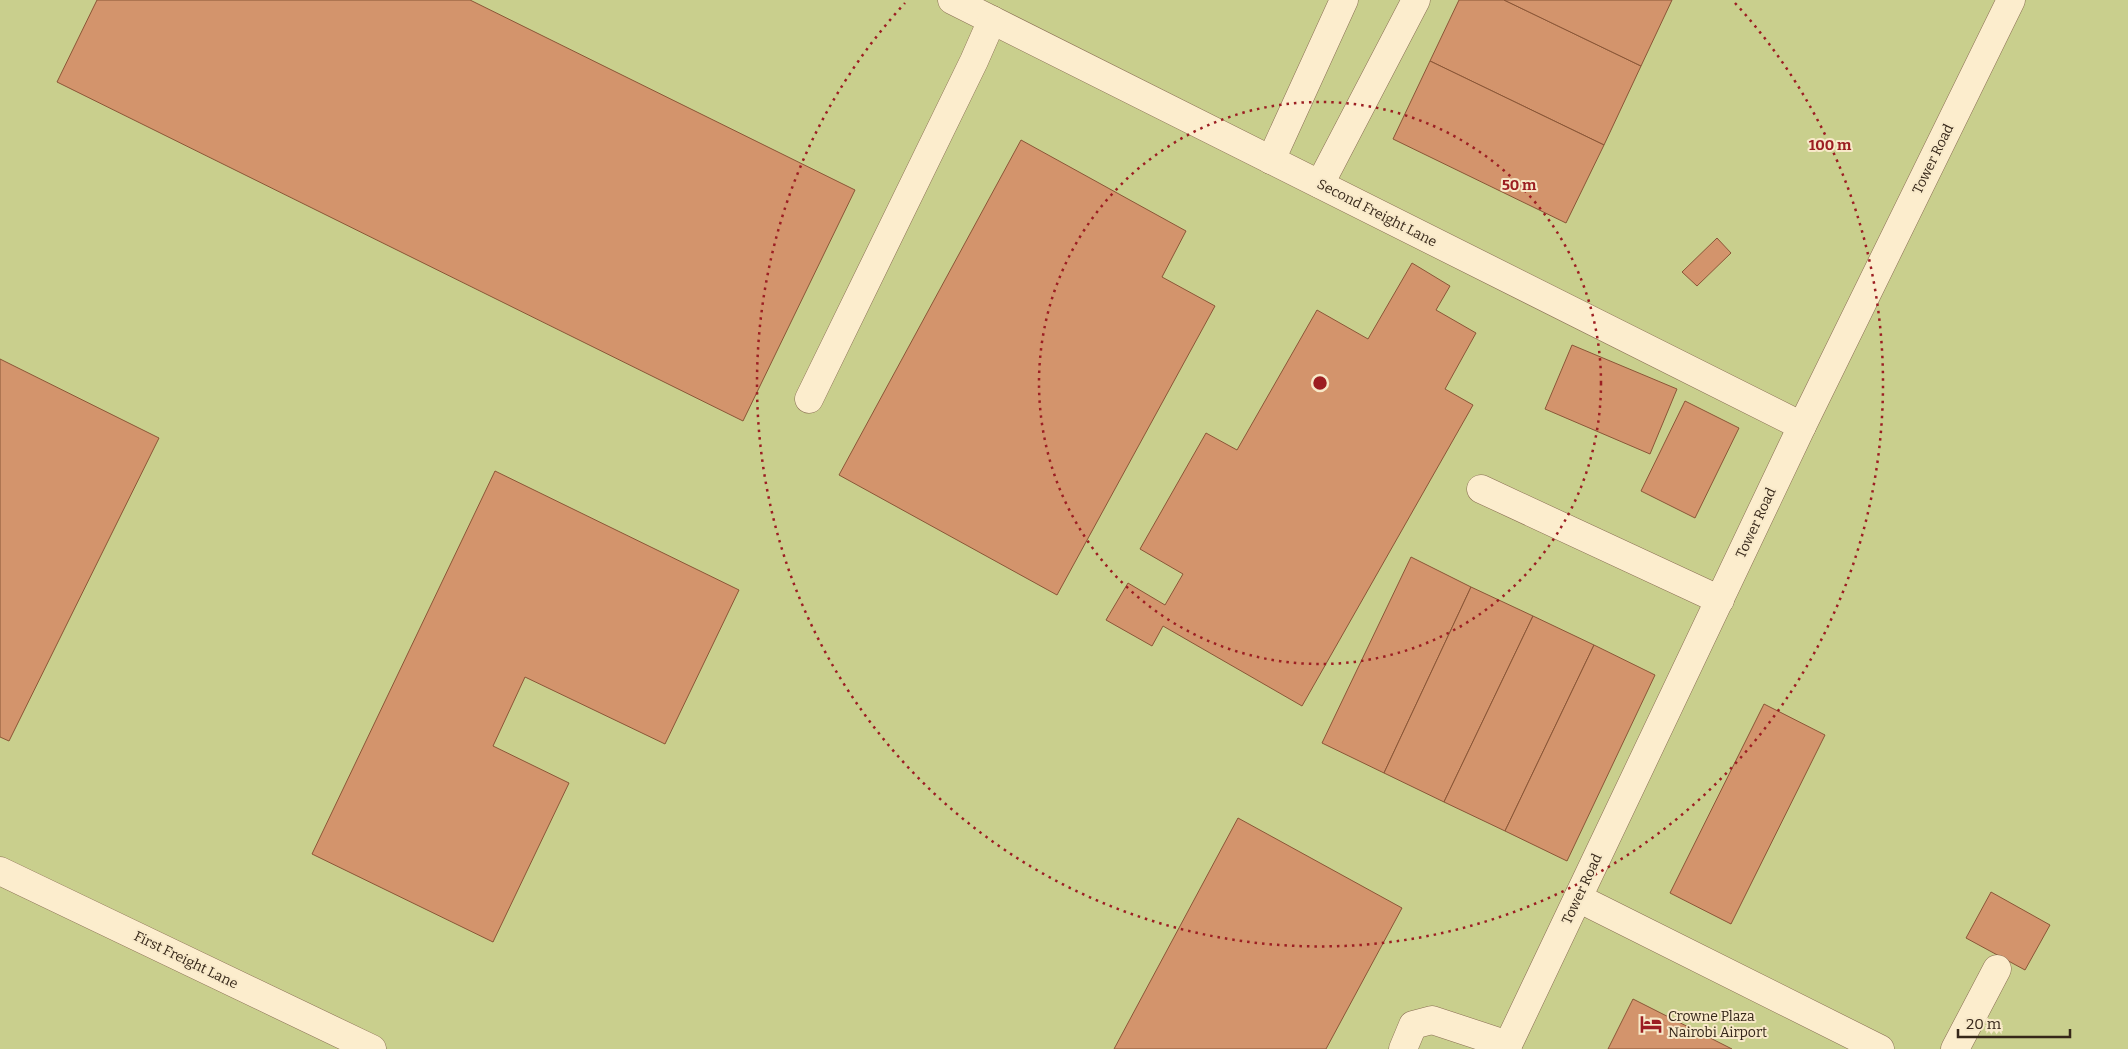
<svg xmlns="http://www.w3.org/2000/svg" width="2128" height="1049" font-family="Bitter,serif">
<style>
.green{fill:#c9cf8d}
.building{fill:#d3946c;stroke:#8a5637}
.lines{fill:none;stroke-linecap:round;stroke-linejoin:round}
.minor-casing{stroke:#896e53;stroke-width:29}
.minor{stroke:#fcedcd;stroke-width:28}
.ring{fill:none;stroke:#9c1e22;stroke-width:2.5;stroke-dasharray:2.5 5}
.labels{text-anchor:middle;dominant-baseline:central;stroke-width:4;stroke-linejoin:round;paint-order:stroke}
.street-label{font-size:14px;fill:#362719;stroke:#f8e9c9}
.poi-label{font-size:14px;fill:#362719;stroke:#f8e9c9;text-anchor:start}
.centre{fill:#9c1e22;stroke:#f8e9c9;stroke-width:2.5}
.ring-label{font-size:15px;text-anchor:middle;font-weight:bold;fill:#9c1e22;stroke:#f8e9c9;stroke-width:4;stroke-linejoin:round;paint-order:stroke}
</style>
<rect width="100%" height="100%" fill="#f1dfb9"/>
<rect class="green" x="0" y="0" width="2128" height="1049"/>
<g class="building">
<path d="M 97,0 L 470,0 L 855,190 L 743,421 L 57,82 Z"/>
<path d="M 1459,0 L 1504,0 L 1641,66 L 1604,145 L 1430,61 Z"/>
<path d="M 1504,0 L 1672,0 L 1641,66 Z"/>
<path d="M 1430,61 L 1604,145 L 1566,223 L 1393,139 Z"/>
<path d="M 1021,140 L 1186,231 L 1162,277 L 1215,306 L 1057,595 L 839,475 Z"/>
<path d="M 1717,238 L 1731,253 L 1697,286 L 1682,272 Z"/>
<path d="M 1412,263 L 1450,286 L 1436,310 L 1476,333 L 1445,389 L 1473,405 L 1302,706 L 1163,626 L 1152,646 L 1106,620 L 1128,583 L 1165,605 L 1183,574 L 1140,549 L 1206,433 L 1237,450 L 1317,310 L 1368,339 Z"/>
<path d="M 1572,345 L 1677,389 L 1650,454 L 1545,409 Z"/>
<path d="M 0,359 L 159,438 L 9,741 L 0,737 Z"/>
<path d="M 1685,401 L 1739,428 L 1695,518 L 1641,491 Z"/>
<path d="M 495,471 L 739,590 L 665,744 L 525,677 L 493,746 L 569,783 L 493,942 L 312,854 Z"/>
<path d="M 1411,557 L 1471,587 L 1384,773 L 1322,743 Z"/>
<path d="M 1471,587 L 1533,616 L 1444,802 L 1384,773 Z"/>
<path d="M 1533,616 L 1594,645 L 1505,831 L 1444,802 Z"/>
<path d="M 1594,645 L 1655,675 L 1567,861 L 1505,831 Z"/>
<path d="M 1764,704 L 1825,735 L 1731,924 L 1670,893 Z"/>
<path d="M 1238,818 L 1402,908 L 1326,1049 L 1114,1049 Z"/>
<path d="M 1991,892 L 2050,925 L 2025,970 L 1966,938 Z"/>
<path d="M 1633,999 L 1732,1049 L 1608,1049 Z"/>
</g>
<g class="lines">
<g class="minor-casing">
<g id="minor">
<path d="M 952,0 L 1802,426"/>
<path d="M 1271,160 L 1344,0"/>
<path d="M 1320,184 L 1416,0"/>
<path d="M 809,399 L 974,61 L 992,20"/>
<path d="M 1481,489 L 1720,600"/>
<path d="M 0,871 L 372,1049"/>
<path d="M 1578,898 L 1880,1049"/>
<path d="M 1403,1049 L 1413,1025 L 1432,1020 L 1508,1045"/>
<path d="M 1506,1049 L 1802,426 L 2011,0"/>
<path d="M 1955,1049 L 1997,969"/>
</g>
</g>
<use href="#minor" class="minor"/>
</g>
<g class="ring">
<circle cx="1320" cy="383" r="281"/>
<path d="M1735 3A563 563 0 1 1 905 3"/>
</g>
<defs>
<g id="hotel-bare" transform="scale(1.725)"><path d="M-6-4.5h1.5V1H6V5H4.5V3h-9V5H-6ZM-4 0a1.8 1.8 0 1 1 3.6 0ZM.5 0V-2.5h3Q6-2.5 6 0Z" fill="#9c1e22" stroke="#f8e9c9" stroke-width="2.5" paint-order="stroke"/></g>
</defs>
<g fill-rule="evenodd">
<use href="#hotel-bare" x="1651" y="1024"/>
</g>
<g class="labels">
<g class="street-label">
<text transform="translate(1933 159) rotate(-64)">Tower Road</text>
<text transform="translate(1377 213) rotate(27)">Second Freight Lane</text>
<text transform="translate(1756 523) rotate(-65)">Tower Road</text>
<text transform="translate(1582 889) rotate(-65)">Tower Road</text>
<text transform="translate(186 960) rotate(26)">First Freight Lane</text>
</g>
<g class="poi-label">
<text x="1668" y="1016">Crowne Plaza<tspan x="1668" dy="16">Nairobi Airport</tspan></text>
</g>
</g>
<circle cx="1320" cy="383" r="8" class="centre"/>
<g class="ring-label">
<text x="1830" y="150">100 m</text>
<text x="1519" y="190">50 m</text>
</g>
<path d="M1958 1029v8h112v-8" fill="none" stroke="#362719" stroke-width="2.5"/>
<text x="1966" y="1029" font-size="15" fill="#362719" stroke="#f8e9c9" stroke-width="4" paint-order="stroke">20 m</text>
</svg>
